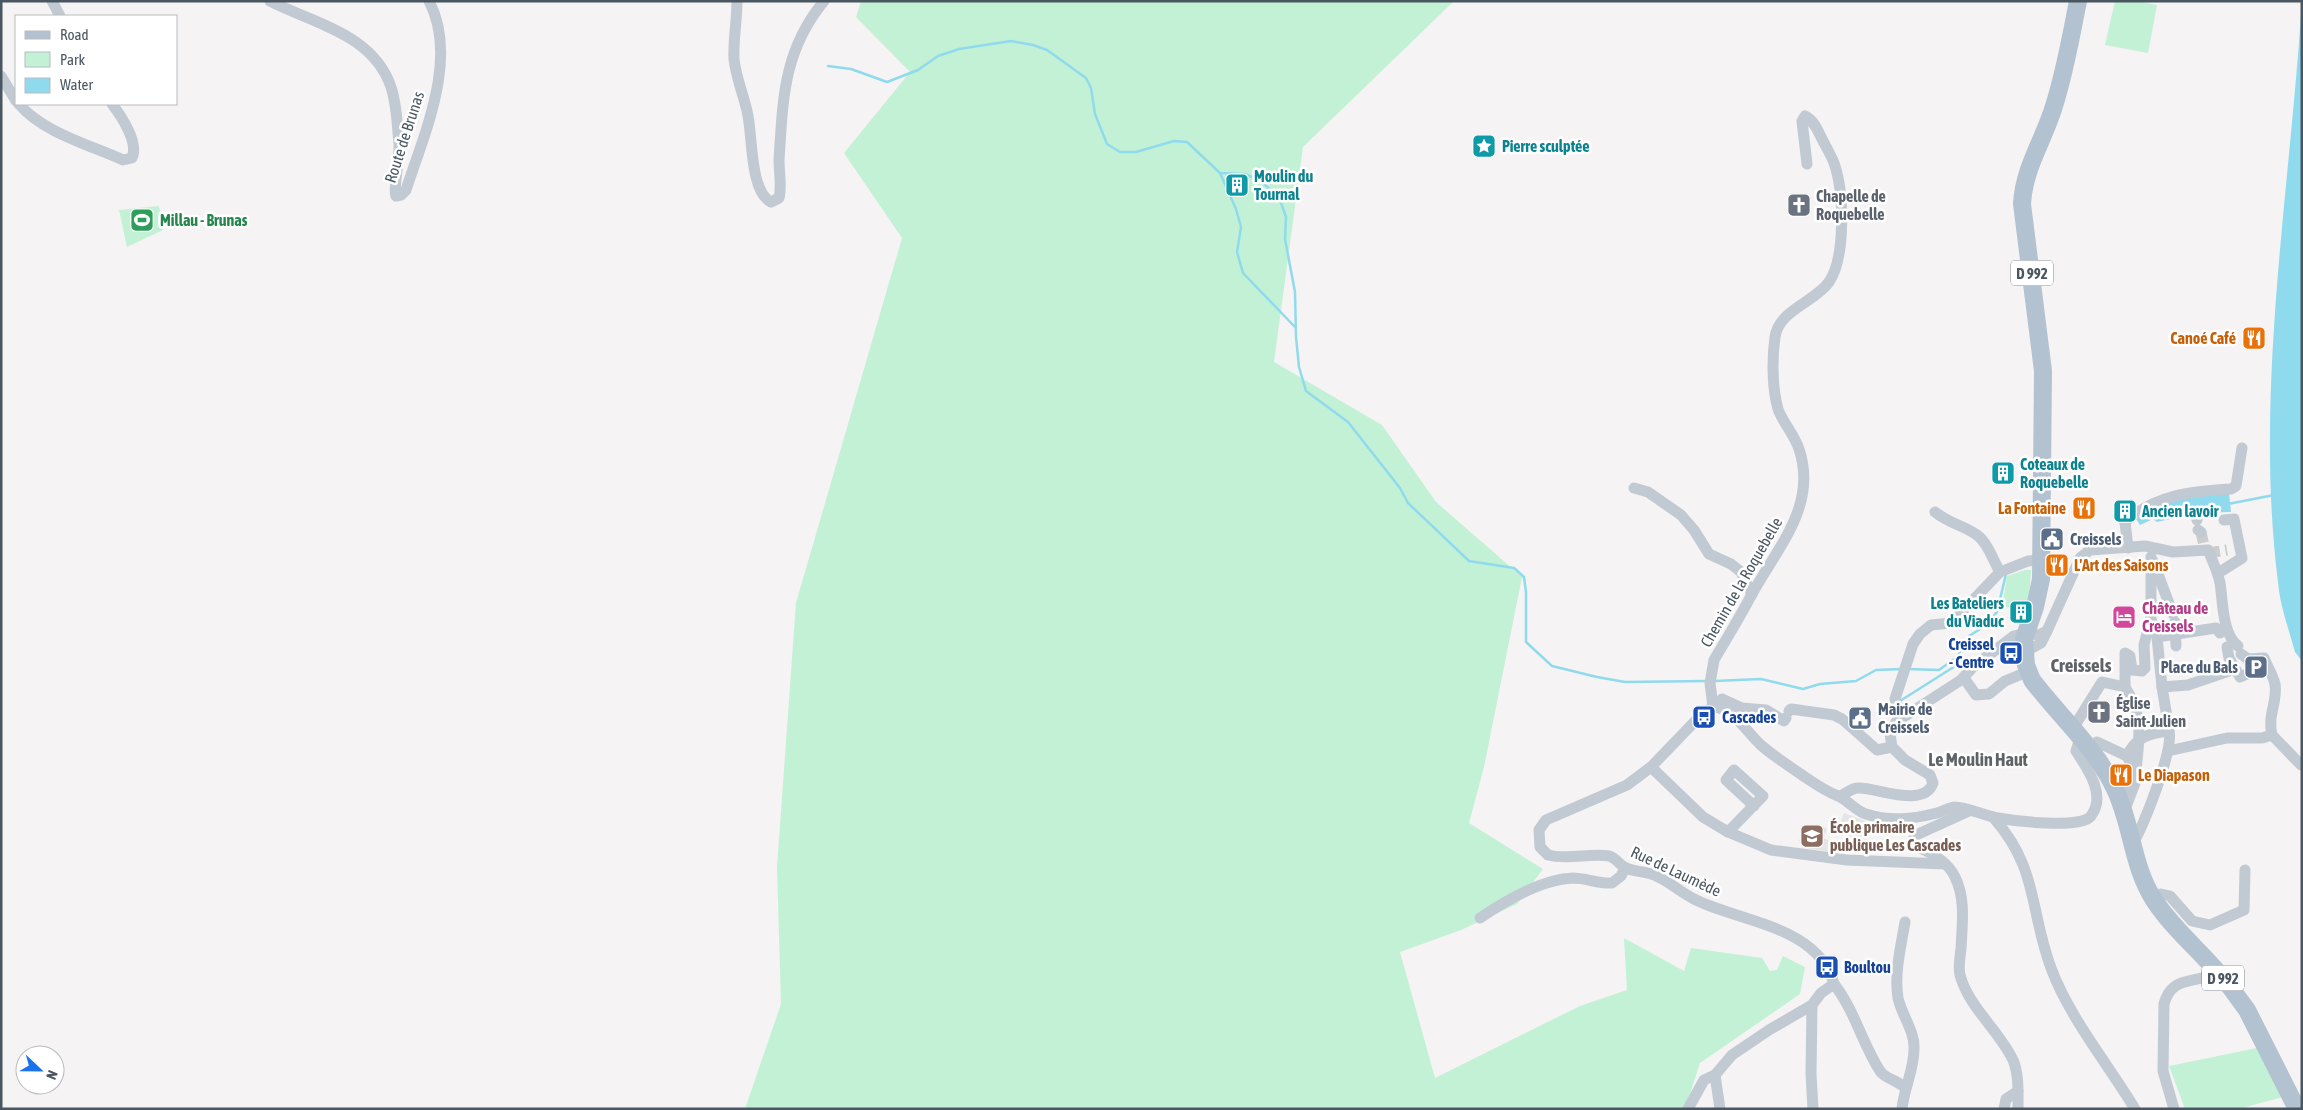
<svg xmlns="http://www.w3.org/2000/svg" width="2303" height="1110" font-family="'Asap Condensed',sans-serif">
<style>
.education{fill:#e6e4e5}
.green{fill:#c3f1d5}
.water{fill:#90daee}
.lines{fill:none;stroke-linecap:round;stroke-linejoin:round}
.stream{stroke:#90daee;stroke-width:2.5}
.street-tunnel{stroke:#caccce;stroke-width:11;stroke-dasharray:11 5.5;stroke-linecap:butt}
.street{stroke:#c1cad2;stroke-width:11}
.primary{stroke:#b3c2d1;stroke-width:18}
.labels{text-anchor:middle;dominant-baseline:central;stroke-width:5;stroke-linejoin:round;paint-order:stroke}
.shield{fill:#fff;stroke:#808990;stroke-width:1}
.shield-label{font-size:15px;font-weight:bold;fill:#4a5661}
.street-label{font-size:16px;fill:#4a5661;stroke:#fff}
.culture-label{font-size:16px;font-weight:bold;fill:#0d838f;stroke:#fff;text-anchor:start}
.worship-label{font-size:16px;font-weight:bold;fill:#5b616d;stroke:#fff;text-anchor:start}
.leisure-label{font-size:16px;font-weight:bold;fill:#27864d;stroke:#fff;text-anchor:start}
.food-label{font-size:16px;font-weight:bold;fill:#c56008;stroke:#fff;text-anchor:end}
.service-label{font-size:16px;font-weight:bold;fill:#4e5e75;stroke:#fff;text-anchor:start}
.hotel-label{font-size:16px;font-weight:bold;fill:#b23c85;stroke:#fff;text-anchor:start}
.transit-label{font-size:16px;font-weight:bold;fill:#164399;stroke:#fff;text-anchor:start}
.education-label{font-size:16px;font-weight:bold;fill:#785e54;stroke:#fff;text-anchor:start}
.neighbourhood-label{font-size:18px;font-weight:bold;fill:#5f6368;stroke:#fff}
.quarter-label{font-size:19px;font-weight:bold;fill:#5f6368;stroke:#fff}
</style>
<rect width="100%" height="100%" fill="#f5f3f3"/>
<g class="education">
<path d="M 1844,813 L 1873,824 L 1866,843 L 1837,832 Z"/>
<path d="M 1816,824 L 1827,829 L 1823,838 L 1833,842 L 1829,852 L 1807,848 L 1808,845 L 1799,841 L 1803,831 L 1812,834 Z"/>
</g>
<g class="green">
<path d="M 861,1 L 1454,1 L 1303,147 L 1274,362 L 1382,425 L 1436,502 L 1522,577 L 1484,767 L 1469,823 L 1543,869 L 1517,904 L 1461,930 L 1400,952 L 1435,1078 L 1580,1006 L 1627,990 L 1624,938 L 1684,971 L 1691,948 L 1762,958 L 1770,971 L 1777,970 L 1783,956 L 1805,967 L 1800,994 L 1700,1063 L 1685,1109 L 745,1109 L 781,1004 L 777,867 L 796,603 L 902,238 L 844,153 L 910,72 L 856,17 Z"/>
<path d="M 2115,1 L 2137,1 L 2157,5 L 2148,53 L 2105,45 Z"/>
<path d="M 159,206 L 163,230 L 127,247 L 119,210 Z"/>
<path d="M 2025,570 L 2031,570 L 2029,598 L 2025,609 L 2002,607 L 2007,576 Z"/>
<path d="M 2257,1048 L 2283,1097 L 2238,1109 L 2185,1109 L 2169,1066 Z"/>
</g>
<g class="water">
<path d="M 2302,1 L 2302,661 L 2295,652 C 2289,630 2280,606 2278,582 C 2254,392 2290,192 2302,1 Z"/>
<path d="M 2229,493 L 2231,512 L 2189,513 L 2188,515 L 2157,522 L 2153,519 L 2140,525 L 2135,517 L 2161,501 Z"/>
</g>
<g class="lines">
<g class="stream">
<path d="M 828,66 L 851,69 L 887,82 L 918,70 L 938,56 L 959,49 L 1011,41 L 1033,45 L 1047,50 L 1086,78 L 1091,88 L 1095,114 L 1107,144 L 1120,152 L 1136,152 L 1174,141 L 1187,142 L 1220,173 L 1245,174 L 1259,180 L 1279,197 L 1286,217 L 1285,239 L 1295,292 L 1296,337 L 1299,367 L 1306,391 L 1348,422 L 1400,488 L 1408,503 L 1469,561 L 1514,568 L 1524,577 L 1526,592 L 1526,642 L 1552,666 L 1597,677 L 1625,682 L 1707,681"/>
<path d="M 1220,173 L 1236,209 L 1241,227 L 1237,252 L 1243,273 L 1295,327"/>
<path d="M 2228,504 L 2274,495"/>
<path d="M 1907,669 L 1939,670 L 1957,657 L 1969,636 L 1985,626 L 1997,612 L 2006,574"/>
<path d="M 1715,681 L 1761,679 L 1803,689 L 1820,684 L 1856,681 L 1876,670 L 1902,669"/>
<path d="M 1900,701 L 1960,663 L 1957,658"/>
<path d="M 1877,713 L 1891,705"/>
</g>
<g class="street-tunnel">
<path d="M 2201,532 L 2205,550"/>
<path d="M 2209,553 L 2227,550"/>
</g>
<g class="street">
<path d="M 52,1 L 60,16"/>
<path d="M 270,1 C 315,24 373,34 391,87 C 397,105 397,125 399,143 C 400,157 393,190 396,196 L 401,195 L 406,190 C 424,134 459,58 429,1"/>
<path d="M 737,1 C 737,21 733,40 734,59 C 736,78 743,93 747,111 C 753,133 749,191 771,202 L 779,198 C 782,186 779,173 779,160 C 783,99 783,51 824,1"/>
<path d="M 1,76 L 16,101"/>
<path d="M 19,104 C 42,132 90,145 123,160 L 132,158 C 139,143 122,117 112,104"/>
<path d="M 1634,488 L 1648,492 L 1681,515 L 1694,530 L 1709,554 L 1731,564 L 1741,572 L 1752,594"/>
<path d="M 1935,512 C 1950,524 1963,525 1977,535 C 1988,543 1993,560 2000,572"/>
<path d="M 2196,514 L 2197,520"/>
<path d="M 2198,530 L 2201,532"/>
<path d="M 2128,548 L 2125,522 C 2156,495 2191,491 2231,489 L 2236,486 L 2242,448"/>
<path d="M 2151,557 L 2151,619 L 2157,637 L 2162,687 L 2168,723"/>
<path d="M 2153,561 L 2173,614"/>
<path d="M 2223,570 L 2242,558 L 2234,519 L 2224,520"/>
<path d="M 2175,622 L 2176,646"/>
<path d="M 2047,631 L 2080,558 L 2090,550 L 2145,546 L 2173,552 L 2208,550 C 2212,560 2218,572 2220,583 C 2223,601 2222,634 2238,646"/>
<path d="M 2157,637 L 2216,628 L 2220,633"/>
<path d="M 2227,647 L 2229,658 L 2240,677 L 2252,672 L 2248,659 L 2241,654"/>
<path d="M 2248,659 L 2264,658 C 2267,666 2273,675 2275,684 C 2278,702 2267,715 2272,735"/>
<path d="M 1964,678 L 1976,695 L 1989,694 L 2005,681 L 2022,674 L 2026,665"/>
<path d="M 2125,687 L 2125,653 L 2130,656 L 2132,670 L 2142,671 L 2145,668 L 2144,645 L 2150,621"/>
<path d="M 2162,687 L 2188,685 L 2235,669"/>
<path d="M 1713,707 L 1710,683 L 1714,660 C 1727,638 1740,617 1752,594 C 1777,548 1818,506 1799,449 C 1794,434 1783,423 1778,409 C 1772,388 1772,358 1775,337 C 1779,310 1815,302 1829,282 C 1846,257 1844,191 1834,163 C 1831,155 1826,147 1822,139 C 1818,131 1814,120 1805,116 L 1802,121 L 1807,164"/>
<path d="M 1719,707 L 1722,699 L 1742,708 L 1766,710 L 1784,721 L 1786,718"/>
<path d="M 1789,711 L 1791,709 L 1834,715 L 1842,719 L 1877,750 L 1892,747"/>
<path d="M 1902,717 L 1895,699 L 1913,644 L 1920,634 L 1931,625 L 1951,623 L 2000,572 L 2028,561 L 2041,560"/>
<path d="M 2072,730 L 2102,682 L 2125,687 C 2147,720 2137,747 2135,783"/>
<path d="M 2272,735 L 2301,765"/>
<path d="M 2089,749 L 2097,742 L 2127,756 L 2130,762"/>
<path d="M 2168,751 L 2227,738 L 2262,738 L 2272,735"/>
<path d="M 2127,756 C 2136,737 2149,733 2169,731 C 2174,750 2143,827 2132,845"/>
<path d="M 1651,767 L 1703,817 L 1728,832 L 1771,850 L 1847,860 L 1945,864"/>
<path d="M 2117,795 L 2135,783 L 2124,812"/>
<path d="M 1840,796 C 1846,794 1851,788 1858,788 C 1876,787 1924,809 1933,783 L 1930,775 L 1905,760 L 1892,747 L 1890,734 L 1896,722 L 1961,680 L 1973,667 L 2014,636 L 2026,633 L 2039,635 L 2047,631 L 2041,643 L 2025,652"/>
<path d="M 1969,811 L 1916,835 L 1913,840 L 1917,847 C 1932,853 1948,862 1955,877 C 1966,899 1962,925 1961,949 C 1960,957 1958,967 1960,975 C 1969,1008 1999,1030 2013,1060 C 2019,1074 2018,1093 2018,1109"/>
<path d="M 1993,817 C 2039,869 2029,909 2051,968 C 2069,1017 2108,1064 2135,1109"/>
<path d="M 1728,832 L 1763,796 L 1734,770 L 1726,780 L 1754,806"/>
<path d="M 2154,900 L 2161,894 L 2170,896 L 2192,921 L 2210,925 L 2244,910 L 2245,870"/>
<path d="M 1480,918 C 1505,901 1542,879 1573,878 C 1586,878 1599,884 1612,883 L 1621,876 L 1625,868"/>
<path d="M 1834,984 C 1818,926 1741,922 1696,900 C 1681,893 1669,881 1654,875 C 1645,871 1632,872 1624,867 C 1619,864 1616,858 1609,856 C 1589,853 1568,860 1548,855 L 1540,847 L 1539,830 L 1546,820 L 1627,785 L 1651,767 L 1702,714 L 1713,707 C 1734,708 1747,733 1762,746 C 1775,757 1789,766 1802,775 C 1814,783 1825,791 1838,796 C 1845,798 1856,811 1866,814 C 1890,822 1913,819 1937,813 C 1943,812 1949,807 1955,807 C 1966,807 1986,816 1998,818 C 2015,821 2082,829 2091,816 C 2107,795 2087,768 2076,751 L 2080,738"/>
<path d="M 1812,1005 L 1811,1074 L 1813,1109"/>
<path d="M 1688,1109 L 1704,1080 L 1715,1075"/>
<path d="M 1720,1109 L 1715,1075 L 1732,1055 L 1769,1030 L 1812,1005 L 1821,993 L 1834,984 C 1855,1011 1862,1043 1880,1071 C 1885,1079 1898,1080 1905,1088"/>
<path d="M 1902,1109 C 1904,1088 1914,1070 1914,1049 C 1915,1031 1902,1016 1898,998 C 1894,974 1901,946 1905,922"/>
<path d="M 2004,1109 L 2006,1099 L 2018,1091"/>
<path d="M 2174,1109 L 2163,1071 L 2164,1004 C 2172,974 2196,985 2218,972"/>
</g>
<path class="primary" d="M 2078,1 C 2071,36 2065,72 2054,106 C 2044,140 2024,167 2022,204 L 2043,371 L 2041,579 L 2035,607 L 2024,639 L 2026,665 L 2032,680 C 2059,716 2096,748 2115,789 C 2132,824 2132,866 2154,900 C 2177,935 2212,960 2236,995 L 2247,1010 L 2297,1109"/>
</g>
<defs>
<g id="sight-square" transform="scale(1.25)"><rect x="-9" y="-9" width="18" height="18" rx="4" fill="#0f9aa8" stroke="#fff"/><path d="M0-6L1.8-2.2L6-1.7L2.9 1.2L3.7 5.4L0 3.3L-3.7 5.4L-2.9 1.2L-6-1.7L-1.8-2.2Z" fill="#fff"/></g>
<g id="building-square" transform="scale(1.25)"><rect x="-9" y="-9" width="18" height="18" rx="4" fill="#0f9aa8" stroke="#fff"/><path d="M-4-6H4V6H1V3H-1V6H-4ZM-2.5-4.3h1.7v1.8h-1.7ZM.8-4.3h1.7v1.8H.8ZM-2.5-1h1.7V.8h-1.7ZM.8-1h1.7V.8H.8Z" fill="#fff"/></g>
<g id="church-square" transform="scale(1.25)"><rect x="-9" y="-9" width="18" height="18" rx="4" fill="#6b7280" stroke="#fff"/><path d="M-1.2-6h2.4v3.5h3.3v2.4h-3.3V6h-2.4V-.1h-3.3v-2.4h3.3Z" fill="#fff"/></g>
<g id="stadium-square" transform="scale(1.25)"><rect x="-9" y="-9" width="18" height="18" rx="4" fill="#2e9e5b" stroke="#fff"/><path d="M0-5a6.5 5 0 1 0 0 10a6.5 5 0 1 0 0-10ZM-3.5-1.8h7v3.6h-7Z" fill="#fff"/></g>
<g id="restaurant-square" transform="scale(1.25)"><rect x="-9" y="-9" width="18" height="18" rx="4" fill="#e8710a" stroke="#fff"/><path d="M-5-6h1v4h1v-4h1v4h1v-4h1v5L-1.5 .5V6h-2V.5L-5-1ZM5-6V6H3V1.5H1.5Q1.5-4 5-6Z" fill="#fff"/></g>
<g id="civic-square" transform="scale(1.25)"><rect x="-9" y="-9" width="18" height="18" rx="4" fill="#5c6f8a" stroke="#fff"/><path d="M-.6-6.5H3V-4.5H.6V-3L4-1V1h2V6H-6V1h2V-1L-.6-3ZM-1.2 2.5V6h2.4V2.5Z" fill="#fff"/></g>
<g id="hotel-square" transform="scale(1.25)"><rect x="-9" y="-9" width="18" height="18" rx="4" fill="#d1479c" stroke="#fff"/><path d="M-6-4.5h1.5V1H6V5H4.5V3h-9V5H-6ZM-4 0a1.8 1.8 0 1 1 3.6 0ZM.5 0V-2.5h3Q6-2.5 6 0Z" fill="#fff"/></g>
<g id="bus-square" transform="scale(1.25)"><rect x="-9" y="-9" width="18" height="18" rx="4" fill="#1a4fb4" stroke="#fff"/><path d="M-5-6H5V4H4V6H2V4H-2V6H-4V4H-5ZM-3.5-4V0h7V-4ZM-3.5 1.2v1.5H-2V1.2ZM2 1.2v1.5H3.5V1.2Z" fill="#fff"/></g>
<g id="parking-square" transform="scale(1.25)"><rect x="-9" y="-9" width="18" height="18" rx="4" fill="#5c6f8a" stroke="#fff"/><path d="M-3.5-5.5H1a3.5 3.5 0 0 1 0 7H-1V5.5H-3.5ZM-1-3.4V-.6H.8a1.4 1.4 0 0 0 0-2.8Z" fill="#fff"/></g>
<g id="school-square" transform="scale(1.25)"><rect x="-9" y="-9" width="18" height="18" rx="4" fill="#8d6e63" stroke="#fff"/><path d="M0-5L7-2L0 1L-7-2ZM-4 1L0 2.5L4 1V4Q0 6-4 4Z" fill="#fff"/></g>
</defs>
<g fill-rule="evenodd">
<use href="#sight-square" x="1484" y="146"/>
<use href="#building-square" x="1237" y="185"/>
<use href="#church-square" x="1799" y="205"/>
<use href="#stadium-square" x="142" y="220"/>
<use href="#restaurant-square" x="2254" y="338"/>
<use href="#building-square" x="2003" y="473"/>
<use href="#restaurant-square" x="2084" y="508"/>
<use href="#building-square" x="2125" y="511"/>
<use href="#civic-square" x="2052" y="539"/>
<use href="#restaurant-square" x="2057" y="565"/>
<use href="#building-square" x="2021" y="612"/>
<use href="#hotel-square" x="2124" y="617"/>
<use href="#bus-square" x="2011" y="653"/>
<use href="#parking-square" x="2256" y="667"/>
<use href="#church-square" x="2099" y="712"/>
<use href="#bus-square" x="1704" y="717"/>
<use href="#civic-square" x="1860" y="718"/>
<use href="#restaurant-square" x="2121" y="775"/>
<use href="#school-square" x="1812" y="836"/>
<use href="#bus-square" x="1827" y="967"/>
</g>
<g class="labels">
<g class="shield">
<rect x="2011" y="260.5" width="42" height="25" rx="4"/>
<rect x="2202" y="965.5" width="42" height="25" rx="4"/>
</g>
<g class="shield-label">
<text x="2032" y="273">D 992</text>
<text x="2223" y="978">D 992</text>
</g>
<g class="street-label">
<text transform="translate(404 137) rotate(-72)">Route de Brunas</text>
<text transform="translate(1741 582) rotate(-60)">Chemin de la Roquebelle</text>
<text transform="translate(1676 871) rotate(25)">Rue de Laumède</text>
</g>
<g class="culture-label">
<text x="1502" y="146">Pierre sculptée</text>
<text x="1254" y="176">Moulin du<tspan x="1254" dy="18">Tournal</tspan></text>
<text x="2020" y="464">Coteaux de<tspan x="2020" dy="18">Roquebelle</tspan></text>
<text x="2142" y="511">Ancien lavoir</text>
<text x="2004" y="603" text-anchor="end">Les Bateliers<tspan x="2004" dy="18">du Viaduc</tspan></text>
</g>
<g class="worship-label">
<text x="1816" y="196">Chapelle de<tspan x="1816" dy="18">Roquebelle</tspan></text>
<text x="2116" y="703">Église<tspan x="2116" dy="18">Saint-Julien</tspan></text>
</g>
<g class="leisure-label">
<text x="160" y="220">Millau - Brunas</text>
</g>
<g class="food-label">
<text x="2236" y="338">Canoé Café</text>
<text x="2066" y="508">La Fontaine</text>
<text x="2074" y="565" text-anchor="start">L'Art des Saisons</text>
<text x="2138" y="775" text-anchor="start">Le Diapason</text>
</g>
<g class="service-label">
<text x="2070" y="539">Creissels</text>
<text x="2238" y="667" text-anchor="end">Place du Bals</text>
<text x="1878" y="709">Mairie de<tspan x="1878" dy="18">Creissels</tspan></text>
</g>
<g class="hotel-label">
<text x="2142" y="608">Château de<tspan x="2142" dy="18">Creissels</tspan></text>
</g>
<g class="transit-label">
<text x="1994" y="644" text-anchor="end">Creissel<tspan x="1994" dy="18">- Centre</tspan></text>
<text x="1722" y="717">Cascades</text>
<text x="1844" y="967">Boultou</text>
</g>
<g class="education-label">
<text x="1830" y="827">École primaire<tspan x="1830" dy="18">publique Les Cascades</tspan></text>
</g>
<g class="neighbourhood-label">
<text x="1978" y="759">Le Moulin Haut</text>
</g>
<g class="quarter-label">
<text x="2081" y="665">Creissels</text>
</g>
</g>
<rect width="2303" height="1110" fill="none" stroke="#4a5661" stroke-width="5"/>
<rect x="15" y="15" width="162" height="90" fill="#ffffff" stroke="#b7bbc0"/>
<rect x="25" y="31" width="25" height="8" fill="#b3c2d1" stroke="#b7bbc0"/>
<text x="60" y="40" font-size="15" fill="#4a5661">Road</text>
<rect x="25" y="52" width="25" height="15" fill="#c3f1d5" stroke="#b7bbc0"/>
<text x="60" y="65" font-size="15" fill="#4a5661">Park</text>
<rect x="25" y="78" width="25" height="15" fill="#90daee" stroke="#b7bbc0"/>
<text x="60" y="90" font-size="15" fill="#4a5661">Water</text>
<g transform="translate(40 1070) rotate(112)"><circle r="24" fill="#ffffff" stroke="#b7bbc0"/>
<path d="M0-4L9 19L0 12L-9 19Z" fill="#1a73e8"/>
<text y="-8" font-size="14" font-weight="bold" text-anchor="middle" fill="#4a5661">N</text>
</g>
</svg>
